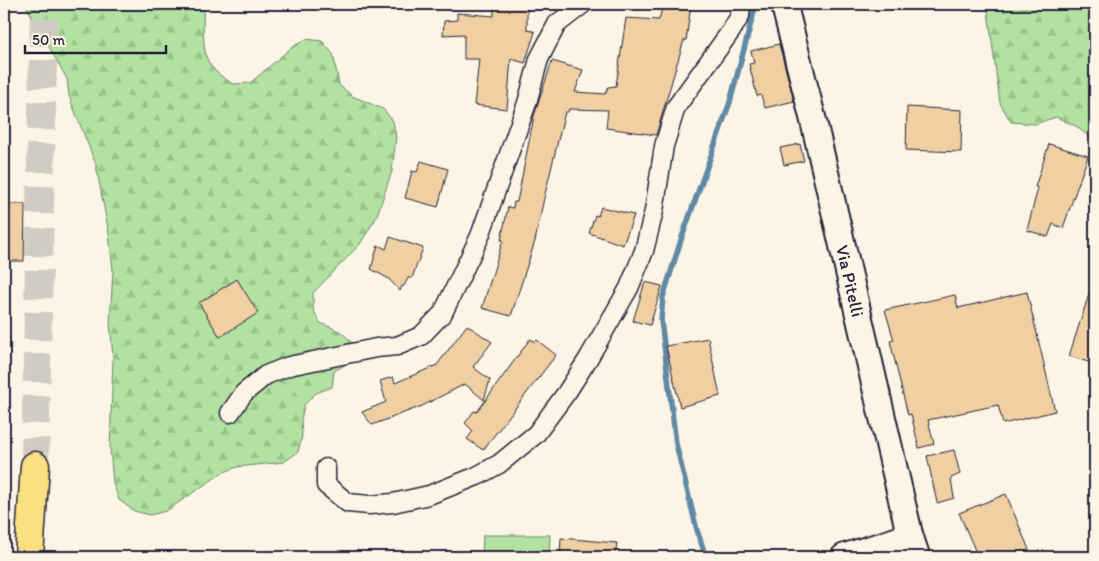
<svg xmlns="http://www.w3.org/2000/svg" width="1099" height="561" font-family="Itim,sans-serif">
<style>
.grass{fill:#b2e2a1;stroke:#6a826e}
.forest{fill:url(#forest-firs);stroke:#6a826e}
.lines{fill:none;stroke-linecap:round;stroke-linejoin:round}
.stream{stroke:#6089a5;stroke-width:5.5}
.building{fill:#f0d0a2;stroke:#22223b}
.highway-tunnel{stroke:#d0cbc3;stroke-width:28;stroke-dasharray:28 14;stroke-linecap:butt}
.street-casing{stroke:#22223b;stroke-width:21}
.secondary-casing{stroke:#22223b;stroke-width:29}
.highway-casing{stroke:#22223b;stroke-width:31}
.street{stroke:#fcf5e5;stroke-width:18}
.secondary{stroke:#fcf5e5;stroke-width:25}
.highway{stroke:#fbe080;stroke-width:28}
.labels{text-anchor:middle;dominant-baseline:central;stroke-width:4.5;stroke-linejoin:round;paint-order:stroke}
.street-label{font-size:18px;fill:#22223b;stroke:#fcf5e5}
</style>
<defs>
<pattern id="forest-firs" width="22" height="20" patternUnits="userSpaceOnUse" patternTransform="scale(1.25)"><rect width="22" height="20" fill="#b2e2a1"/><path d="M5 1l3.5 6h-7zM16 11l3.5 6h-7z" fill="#99c28c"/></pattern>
</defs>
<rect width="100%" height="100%" fill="#fcf5e5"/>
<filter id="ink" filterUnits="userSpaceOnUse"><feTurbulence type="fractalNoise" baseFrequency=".02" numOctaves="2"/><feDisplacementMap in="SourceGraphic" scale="10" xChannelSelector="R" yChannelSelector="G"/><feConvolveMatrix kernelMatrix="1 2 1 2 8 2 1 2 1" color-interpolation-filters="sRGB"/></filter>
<g filter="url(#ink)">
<path class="grass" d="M 483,535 L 550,535 L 549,557 L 482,557 Z"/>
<g class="forest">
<path d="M 25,4 L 203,4 C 204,19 201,50 209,63 C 215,73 224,78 233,84 L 250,83 L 291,48 L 306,39 L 322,41 L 333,54 L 339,85 L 352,96 L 383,109 L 393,121 L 396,138 L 392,171 L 376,218 L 360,244 L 313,293 L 313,309 L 320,323 C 341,331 346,333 358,352 L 348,363 L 334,371 L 332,387 L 316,393 L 304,405 L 301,420 L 302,436 L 298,452 L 284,462 L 237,467 L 222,473 L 166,511 L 150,515 L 134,511 L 119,500 L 113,483 L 110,448 L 113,358 L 110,323 L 113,270 L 109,234 L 96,165 L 69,96 L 67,79 Z"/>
<path d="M 987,4 L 1095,4 L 1095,142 L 1076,126 L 1056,117 L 1035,124 L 1011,122 L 1000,103 Z"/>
</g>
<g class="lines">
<path class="stream" d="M 706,557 L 697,530 L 676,444 L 661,320 L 663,297 L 681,240 L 730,102 L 756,4"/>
</g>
<g class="building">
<path d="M 494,4 L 527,4 L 527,29 L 535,32 L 525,63 L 511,59 L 507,109 L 474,105 L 479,59 L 464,59 L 464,34 L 443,35 L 444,21 L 457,20 L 457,13 L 494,16 Z"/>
<path d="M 663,4 L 691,4 L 686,41 L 684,40 L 656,135 L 606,128 L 608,110 L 569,109 L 568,112 L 565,112 L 544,198 L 535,241 L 511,316 L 482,308 L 503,240 L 501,240 L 508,207 L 513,208 L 514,202 L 517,202 L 534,116 L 552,61 L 583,70 L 575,92 L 605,94 L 608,87 L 616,86 L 626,18 L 659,20 Z"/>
<path d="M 779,44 L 794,101 L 765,108 L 761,95 L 757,96 L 749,64 L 754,63 L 751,51 Z"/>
<path d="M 907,107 L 962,110 L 961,152 L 906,150 Z"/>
<path d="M 800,144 L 804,161 L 784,165 L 780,148 Z"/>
<path d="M 1049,144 L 1088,156 L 1063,228 L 1053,224 L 1048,237 L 1027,230 L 1038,188 L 1035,187 Z"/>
<path d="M 421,161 L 448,169 L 438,207 L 405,198 L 412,171 L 417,172 Z"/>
<path d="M 4,204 L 25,204 L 24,261 L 4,261 Z"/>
<path d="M 601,207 L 634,215 L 623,245 L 589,233 L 595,215 L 598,216 Z"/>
<path d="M 390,237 L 423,248 L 412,278 L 408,278 L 404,286 L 402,286 L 400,291 L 389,279 L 371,269 L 378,245 L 386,249 Z"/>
<path d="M 237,279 L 258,313 L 220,337 L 199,303 Z"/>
<path d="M 645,282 L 662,286 L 650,325 L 633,321 Z"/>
<path d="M 1092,285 L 1095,285 L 1095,364 L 1069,356 Z"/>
<path d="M 1027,292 L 1055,411 L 1003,424 L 998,405 L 928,420 L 934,444 L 919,448 L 911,414 L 908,415 L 890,341 L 894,340 L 885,310 L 955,295 L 958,308 Z"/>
<path d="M 467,325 L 492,342 L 473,367 L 490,380 L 484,400 L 465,384 L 422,406 L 372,425 L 362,412 L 386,402 L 380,381 L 393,377 L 395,383 L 437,365 Z"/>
<path d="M 708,338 L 720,396 L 680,407 L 666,346 Z"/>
<path d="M 530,339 L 535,342 L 537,340 L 556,355 L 483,450 L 467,439 L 473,431 L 465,423 L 474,411 L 477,412 Z"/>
<path d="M 954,450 L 960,474 L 951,478 L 954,498 L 937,503 L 927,456 Z"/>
<path d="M 1006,494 L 1032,557 L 978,557 L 959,513 Z"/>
<path d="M 561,538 L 617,543 L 615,557 L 560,557 Z"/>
</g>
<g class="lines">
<path class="highway-tunnel" d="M 35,466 L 44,4"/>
<g class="street-casing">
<g id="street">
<path d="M 230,413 L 244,393 L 266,375 L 289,366 L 376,348 L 397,346 L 421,336 L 443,313 L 480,236 L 527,103 L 539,59 L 557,24 L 583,4"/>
<path d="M 326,468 L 326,485 L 348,503 L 369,505 L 393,503 L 429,495 L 477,476 L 499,464 L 536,434 L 567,392 L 588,359 L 629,288 L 644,251 L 654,211 L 664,146 L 676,107 L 731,31 L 740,16 L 741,4"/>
</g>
</g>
<g class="secondary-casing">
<g id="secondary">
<path d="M 784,4 L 813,119 L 910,536 L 917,557"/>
<path d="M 844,557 L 910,536"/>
</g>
</g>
<g class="highway-casing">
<path id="highway" d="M 29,557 L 35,466"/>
</g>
<use href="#street" class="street"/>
<use href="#secondary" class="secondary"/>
<use href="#highway" class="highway"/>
</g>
</g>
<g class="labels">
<g class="street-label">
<text transform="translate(850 281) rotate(77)">Via Pitelli</text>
</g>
</g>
<rect width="1099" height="561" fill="none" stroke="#fcf5e5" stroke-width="20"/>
<rect x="10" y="10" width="1079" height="541" fill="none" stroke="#22223b" stroke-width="2" filter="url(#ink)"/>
<path d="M25 45v8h141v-8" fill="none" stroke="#22223b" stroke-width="2.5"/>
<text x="32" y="45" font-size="15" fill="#22223b" stroke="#fcf5e5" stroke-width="4" paint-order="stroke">50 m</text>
</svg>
